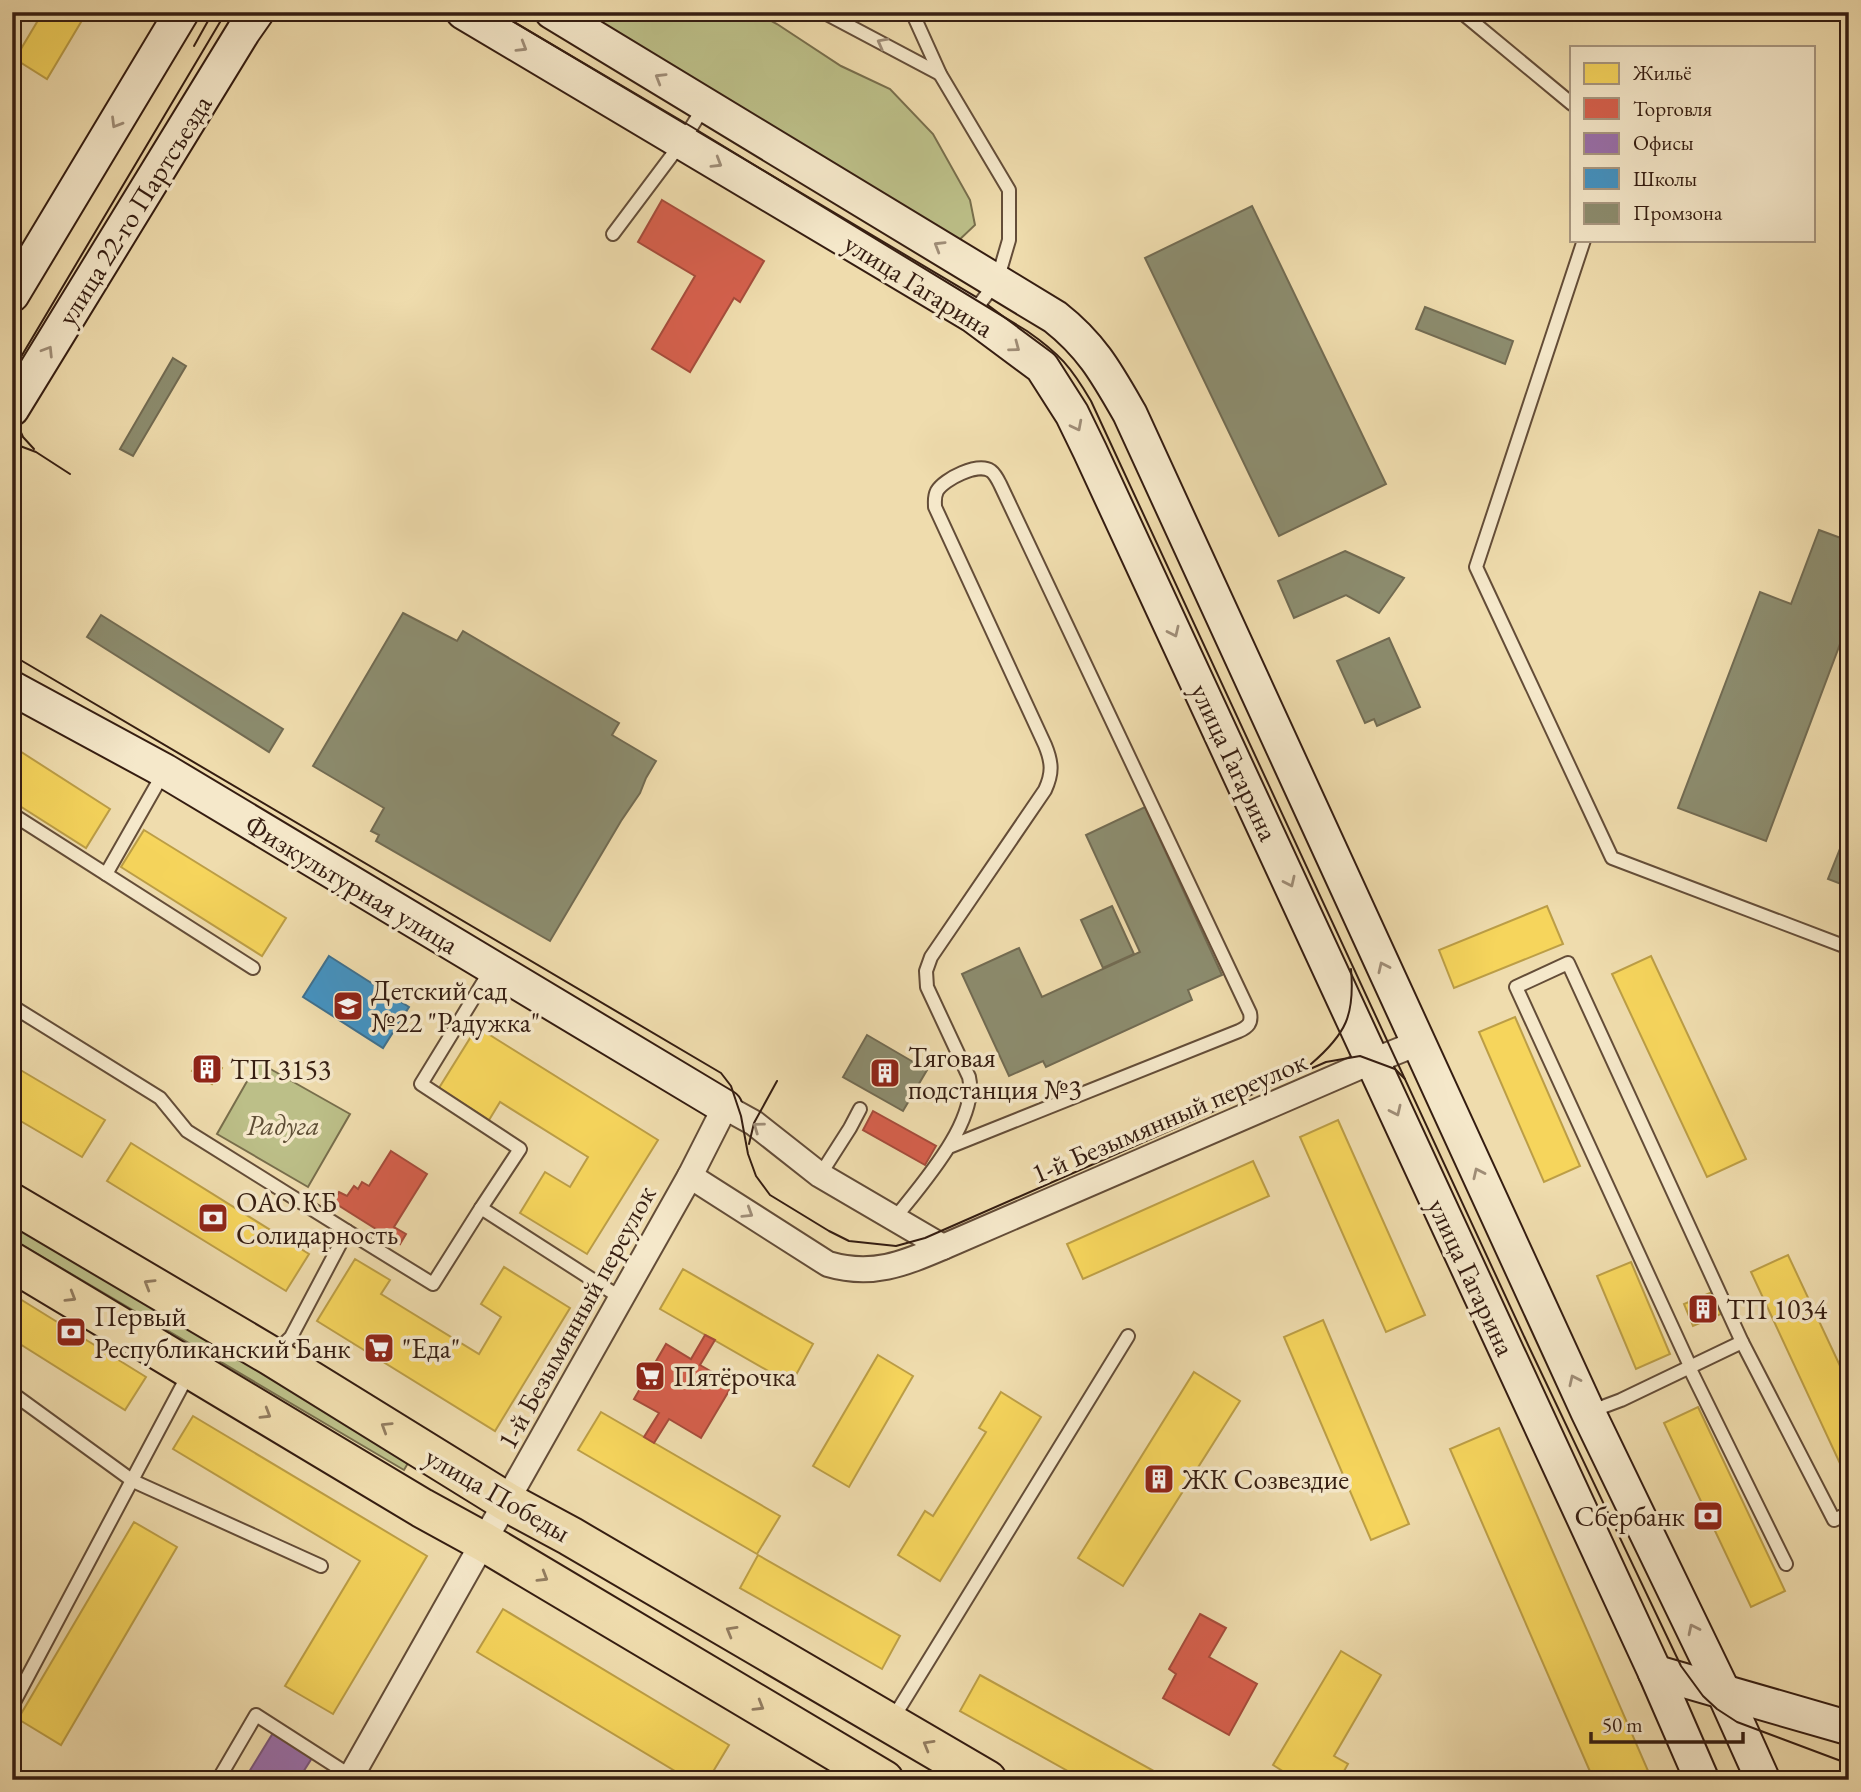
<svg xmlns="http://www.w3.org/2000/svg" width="1861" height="1792" font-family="'EB Garamond',serif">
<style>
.green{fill:#bcbf88;stroke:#786e4c;stroke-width:2}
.homes{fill:#f6d55c;stroke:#bc9e46;stroke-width:2}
.shops{fill:#d6604d;stroke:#a64c3b;stroke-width:2}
.offices{fill:#9970ab;stroke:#7b577d;stroke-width:2}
.schools{fill:#4393c3;stroke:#3f708e;stroke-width:2}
.industry{fill:#8c8c6e;stroke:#726b52;stroke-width:2}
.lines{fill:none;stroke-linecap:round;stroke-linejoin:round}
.lane-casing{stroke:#644d38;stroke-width:16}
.street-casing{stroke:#644d38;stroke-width:28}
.secondary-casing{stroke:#351d11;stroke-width:37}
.primary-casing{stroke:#351d11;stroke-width:42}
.lane{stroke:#f5e8ca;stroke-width:12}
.street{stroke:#f5e8ca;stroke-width:24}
.secondary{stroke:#f5e8ca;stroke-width:33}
.primary{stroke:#efdcad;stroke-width:38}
.tram{stroke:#351d11;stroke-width:2}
.oneway{stroke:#9f8d77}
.oneway2{stroke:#927c5f}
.labels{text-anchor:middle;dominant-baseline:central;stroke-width:7;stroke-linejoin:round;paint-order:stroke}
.street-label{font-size:28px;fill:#351d11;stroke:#f5e8ca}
.poi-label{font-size:28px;fill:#351d11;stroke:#f5e8ca;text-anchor:start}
.park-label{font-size:28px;font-style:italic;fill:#5e4e35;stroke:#f5e8ca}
</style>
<rect width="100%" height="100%" fill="#efdcad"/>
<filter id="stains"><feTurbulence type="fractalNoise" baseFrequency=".00286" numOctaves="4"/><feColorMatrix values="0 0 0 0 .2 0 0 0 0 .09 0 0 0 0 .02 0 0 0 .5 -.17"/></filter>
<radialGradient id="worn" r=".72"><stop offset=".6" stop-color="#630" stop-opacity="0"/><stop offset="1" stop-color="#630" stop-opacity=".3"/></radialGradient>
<g class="green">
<path d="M 576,12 L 755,12 L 777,24 L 841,66 L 890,89 L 933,134 L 970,200 L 975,225 L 956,243 Z"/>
<path d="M 258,1062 L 350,1114 L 308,1187 L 217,1134 Z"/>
<path d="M 12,1224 L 411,1458 L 404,1470 L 12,1239 Z"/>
</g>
<g class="homes">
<path d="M 43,12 L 87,12 L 47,79 L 15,59 Z"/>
<path d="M 12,746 L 110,809 L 86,848 L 12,801 Z"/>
<path d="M 144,830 L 286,918 L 262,956 L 121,867 Z"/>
<path d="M 1547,906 L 1563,944 L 1454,988 L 1439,950 Z"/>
<path d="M 1651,956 L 1746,1159 L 1707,1177 L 1612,974 Z"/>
<path d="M 1515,1017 L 1580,1166 L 1544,1182 L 1479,1032 Z"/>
<path d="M 477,1027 L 658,1140 L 587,1254 L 520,1213 L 545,1172 L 570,1187 L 588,1157 L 500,1102 L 489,1120 L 439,1088 Z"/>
<path d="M 203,1055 L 222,1068 L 212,1084 L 192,1071 Z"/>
<path d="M 12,1065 L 105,1120 L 82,1157 L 12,1116 Z"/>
<path d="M 1338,1120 L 1425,1315 L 1386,1332 L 1300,1137 Z"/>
<path d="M 131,1143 L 309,1254 L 286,1291 L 107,1181 Z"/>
<path d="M 1253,1161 L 1269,1196 L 1083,1279 L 1067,1244 Z"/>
<path d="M 1788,1255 L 1849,1385 L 1849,1467 L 1843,1470 L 1751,1272 Z"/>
<path d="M 355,1259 L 390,1280 L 381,1294 L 479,1354 L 501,1317 L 481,1304 L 504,1267 L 570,1308 L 495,1431 L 317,1321 Z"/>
<path d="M 1631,1262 L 1670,1354 L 1636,1369 L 1597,1276 Z"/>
<path d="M 683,1269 L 813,1344 L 791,1384 L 660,1309 Z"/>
<path d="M 1712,1292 L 1721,1314 L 1693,1326 L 1684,1304 Z"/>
<path d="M 12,1294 L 146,1377 L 125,1410 L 12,1339 Z"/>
<path d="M 1323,1320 L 1409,1524 L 1371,1540 L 1284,1337 Z"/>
<path d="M 878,1355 L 913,1376 L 849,1487 L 813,1466 Z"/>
<path d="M 1194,1372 L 1240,1401 L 1123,1586 L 1078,1558 Z"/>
<path d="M 1001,1392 L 1041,1417 L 940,1581 L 898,1555 L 925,1511 L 933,1516 L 986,1432 L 979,1428 Z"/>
<path d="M 1698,1407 L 1785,1591 L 1751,1607 L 1664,1423 Z"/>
<path d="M 601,1412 L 780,1516 L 757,1554 L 578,1450 Z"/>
<path d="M 193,1416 L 427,1556 L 333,1714 L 285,1686 L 360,1561 L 173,1449 Z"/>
<path d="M 1499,1428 L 1652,1780 L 1583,1780 L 1592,1776 L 1450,1449 Z"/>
<path d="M 134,1522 L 177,1547 L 61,1745 L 18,1719 Z"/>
<path d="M 758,1555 L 900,1636 L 882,1669 L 740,1588 Z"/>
<path d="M 503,1609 L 729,1745 L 708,1780 L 690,1780 L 477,1652 Z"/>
<path d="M 1341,1651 L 1381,1675 L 1334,1756 L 1348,1764 L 1339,1780 L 1297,1780 L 1273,1765 Z"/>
<path d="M 980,1675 L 1170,1780 L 1084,1780 L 960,1711 Z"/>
</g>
<g class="shops">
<path d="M 662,200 L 764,261 L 740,302 L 734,298 L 690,372 L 652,349 L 695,276 L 638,242 Z"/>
<path d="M 873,1111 L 936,1146 L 925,1165 L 863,1130 Z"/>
<path d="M 391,1151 L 427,1174 L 394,1227 L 406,1234 L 400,1244 L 333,1202 L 339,1192 L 347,1196 L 354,1186 L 358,1189 L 362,1182 L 369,1186 Z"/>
<path d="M 705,1335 L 715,1340 L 700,1365 L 733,1384 L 701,1438 L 669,1419 L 654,1443 L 644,1437 L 659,1413 L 634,1399 L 666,1344 L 691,1359 Z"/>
<path d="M 1200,1614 L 1226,1628 L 1209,1657 L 1257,1684 L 1229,1735 L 1163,1698 L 1176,1674 L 1169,1669 Z"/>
</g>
<path class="offices" d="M 273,1733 L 312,1758 L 298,1780 L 244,1780 Z"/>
<path class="schools" d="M 329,956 L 409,1007 L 383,1048 L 303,997 Z"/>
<g class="industry">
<path d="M 1252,206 L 1386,484 L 1279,536 L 1145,258 Z"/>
<path d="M 1425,307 L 1513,341 L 1505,364 L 1416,329 Z"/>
<path d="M 173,358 L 186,366 L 133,456 L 120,449 Z"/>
<path d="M 1819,530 L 1849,541 L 1849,620 L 1766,841 L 1678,808 L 1760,592 L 1791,604 Z"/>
<path d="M 1345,551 L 1404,578 L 1379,613 L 1346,595 L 1294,618 L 1278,581 Z"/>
<path d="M 403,613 L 457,641 L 463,631 L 619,723 L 612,735 L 656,761 L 646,778 L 640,793 L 621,821 L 550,941 L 376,841 L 379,835 L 371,831 L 384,808 L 313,766 Z"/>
<path d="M 101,615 L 283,729 L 269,752 L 87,637 Z"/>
<path d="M 1389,638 L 1420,707 L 1377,726 L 1374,719 L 1365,723 L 1337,661 Z"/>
<path d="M 1145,807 L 1222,975 L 1188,990 L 1192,1000 L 1046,1067 L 1043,1061 L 1009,1076 L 962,974 L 1019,948 L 1042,997 L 1140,952 L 1086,835 Z"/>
<path d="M 1849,826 L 1849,887 L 1828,879 Z"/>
<path d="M 1112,906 L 1134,954 L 1103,968 L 1081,920 Z"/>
<path d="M 867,1035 L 927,1070 L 903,1111 L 843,1077 Z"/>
</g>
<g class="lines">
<g class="lane-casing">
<g id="lane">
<path d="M 823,12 L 940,74"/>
<path d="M 912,12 L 940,74 L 1009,190 L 1009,240 L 997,281 L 972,314"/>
<path d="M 1461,12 L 1572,104"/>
<path d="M 613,234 L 682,142 L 704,107"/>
<path d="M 1584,240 L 1476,567 L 1612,858 L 1849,948"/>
<path d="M 12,814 L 253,968"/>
<path d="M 106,874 L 164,772"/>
<path d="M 492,968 L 421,1084 L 520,1149 L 481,1208 L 621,1298"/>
<path d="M 12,1006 L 160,1098 L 187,1131 L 347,1231"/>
<path d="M 820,1175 L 850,1128 L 860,1109"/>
<path d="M 895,1218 C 921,1185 979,1121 969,1077 L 927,987 L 926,971 L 931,957 L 1045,790 C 1053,773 1052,762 1045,745 L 935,507 C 935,501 934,497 937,491 C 944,479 978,462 991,471 C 995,474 998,480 1000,484 L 1250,1013 C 1252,1023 1248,1027 1239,1031 L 949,1147"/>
<path d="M 273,1354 L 291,1337 L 347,1231 L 433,1284 L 481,1208"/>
<path d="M 1690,1366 L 1516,987 L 1568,963 L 1742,1342 L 1834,1520 L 1849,1513"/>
<path d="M 1689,1367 L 1786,1564"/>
<path d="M 12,1393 L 133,1481 L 321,1566"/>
<path d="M 1589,1412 L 1621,1400 L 1742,1342"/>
<path d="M 12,1706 L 189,1373"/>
<path d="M 892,1720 L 1128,1336"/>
<path d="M 218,1780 L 256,1715 L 351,1776"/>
</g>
</g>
<g class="street-casing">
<g id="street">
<path d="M 690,1176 L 828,1264 C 872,1277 903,1264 943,1247 L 1373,1061 L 1418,1043"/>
<path d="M 349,1780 L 690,1176 L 725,1107 L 754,1123 L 820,1175 L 943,1247"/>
</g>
</g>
<g class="secondary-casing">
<g id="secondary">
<path d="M 463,12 L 972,315 L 1042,367 L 1072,414 L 1090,451 L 1655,1672 L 1702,1780"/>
<path d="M 552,12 L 1055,317 C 1092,346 1107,374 1130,414 L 1588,1412 L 1723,1691 L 1763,1780"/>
<path d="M 12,295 L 182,12"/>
<path d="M 12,409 L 243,32 L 257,12"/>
<path d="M 12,688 L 165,771 L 725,1107"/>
<path d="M 1655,1672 L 1849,1728"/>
</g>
</g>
<g class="primary-casing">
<g id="primary">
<path d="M 12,1203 L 271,1356 L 507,1502 L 570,1536 L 987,1780"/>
<path d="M 12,1262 L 422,1508 L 484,1542 L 884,1780"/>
</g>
</g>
<use href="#lane" class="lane"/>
<use href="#street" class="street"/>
<use href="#secondary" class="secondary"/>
<use href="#primary" class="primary"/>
<g class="tram">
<path d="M 497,12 L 692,127 L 1027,331 C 1060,354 1071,367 1091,401 L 1529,1347 L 1681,1666 L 1703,1696 L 1717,1709 L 1737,1722 L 1849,1764"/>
<path d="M 194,46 L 213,12"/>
<path d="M 12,372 L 226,12"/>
<path d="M 12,412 L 23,437 L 34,449"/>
<path d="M 12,443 L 36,452 L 70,474"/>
<path d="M 12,655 L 721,1073 L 731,1086 L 741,1116 L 748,1154 L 756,1176 L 770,1195 L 829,1231 L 849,1241 L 896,1246 L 925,1238 L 1326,1062 L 1360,1056 L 1395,1069 L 1405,1079"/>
<path d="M 1311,1064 C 1346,1034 1355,1015 1351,969"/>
<path d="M 749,1144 L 754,1123 L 777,1081"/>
</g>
</g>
<defs><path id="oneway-chevron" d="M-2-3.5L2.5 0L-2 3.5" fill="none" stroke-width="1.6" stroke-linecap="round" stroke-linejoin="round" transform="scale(1.75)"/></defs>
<g class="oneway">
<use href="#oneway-chevron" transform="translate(882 43) rotate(-152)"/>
<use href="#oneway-chevron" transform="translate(522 47) rotate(31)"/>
<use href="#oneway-chevron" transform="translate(660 78) rotate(-149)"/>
<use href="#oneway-chevron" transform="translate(116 123) rotate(121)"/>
<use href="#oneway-chevron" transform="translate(717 163) rotate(31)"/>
<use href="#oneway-chevron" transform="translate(939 246) rotate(-149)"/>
<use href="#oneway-chevron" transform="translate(1015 347) rotate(37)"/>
<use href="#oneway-chevron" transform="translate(48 351) rotate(-58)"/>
<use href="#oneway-chevron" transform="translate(1077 426) rotate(63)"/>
<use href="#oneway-chevron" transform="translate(1174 632) rotate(65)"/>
<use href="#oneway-chevron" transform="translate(1290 882) rotate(65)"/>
<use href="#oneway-chevron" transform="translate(1383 967) rotate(-115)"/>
<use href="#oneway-chevron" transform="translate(1396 1111) rotate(65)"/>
<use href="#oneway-chevron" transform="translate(758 1127) rotate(-144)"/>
<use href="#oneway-chevron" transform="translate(1478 1173) rotate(-115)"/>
<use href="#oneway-chevron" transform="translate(748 1213) rotate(32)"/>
<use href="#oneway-chevron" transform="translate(1574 1380) rotate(-115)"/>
<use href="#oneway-chevron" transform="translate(1693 1629) rotate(-116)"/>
</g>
<g class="oneway2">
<use href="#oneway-chevron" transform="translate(149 1284) rotate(-149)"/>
<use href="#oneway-chevron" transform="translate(71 1297) rotate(31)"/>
<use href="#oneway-chevron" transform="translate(266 1414) rotate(31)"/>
<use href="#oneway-chevron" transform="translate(386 1427) rotate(-148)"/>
<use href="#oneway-chevron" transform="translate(543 1577) rotate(31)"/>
<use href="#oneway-chevron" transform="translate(731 1631) rotate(-150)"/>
<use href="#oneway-chevron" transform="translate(759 1706) rotate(31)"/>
<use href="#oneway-chevron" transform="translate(928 1745) rotate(-150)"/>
</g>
<defs>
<g id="school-square" transform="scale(1.575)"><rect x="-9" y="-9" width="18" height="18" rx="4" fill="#8f2418" stroke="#f5e8ca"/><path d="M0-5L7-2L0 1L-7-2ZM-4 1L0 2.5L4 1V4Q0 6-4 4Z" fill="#fff"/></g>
<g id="building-square" transform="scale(1.575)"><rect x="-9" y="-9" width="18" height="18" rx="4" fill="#8f2418" stroke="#f5e8ca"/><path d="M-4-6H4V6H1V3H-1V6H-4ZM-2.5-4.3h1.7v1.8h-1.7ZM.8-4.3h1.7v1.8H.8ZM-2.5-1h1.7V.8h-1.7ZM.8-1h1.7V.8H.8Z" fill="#fff"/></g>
<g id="bank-square" transform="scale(1.575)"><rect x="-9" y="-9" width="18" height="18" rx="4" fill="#8f2418" stroke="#f5e8ca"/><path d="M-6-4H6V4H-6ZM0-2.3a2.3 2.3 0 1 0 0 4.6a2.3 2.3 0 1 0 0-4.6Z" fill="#fff"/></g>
<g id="supermarket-square" transform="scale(1.575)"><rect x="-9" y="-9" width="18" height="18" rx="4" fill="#8f2418" stroke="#f5e8ca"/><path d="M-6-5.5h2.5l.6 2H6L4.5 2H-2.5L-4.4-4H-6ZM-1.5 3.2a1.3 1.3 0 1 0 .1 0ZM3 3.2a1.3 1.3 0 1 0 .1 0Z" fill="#fff"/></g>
</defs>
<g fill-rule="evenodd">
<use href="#school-square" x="348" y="1006"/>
<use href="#building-square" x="207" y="1069"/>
<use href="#building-square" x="885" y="1073"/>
<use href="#bank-square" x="213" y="1218"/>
<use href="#building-square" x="1703" y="1309"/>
<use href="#bank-square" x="71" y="1332"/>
<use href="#supermarket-square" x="379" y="1348"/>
<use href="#supermarket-square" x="650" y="1376"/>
<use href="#building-square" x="1159" y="1479"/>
<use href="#bank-square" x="1708" y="1516"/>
</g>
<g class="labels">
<g class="street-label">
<text transform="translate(134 210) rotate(-58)">улица 22-го Партсъезда</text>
<text transform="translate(919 285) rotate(32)">улица Гагарина</text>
<text transform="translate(1235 762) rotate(65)">улица Гагарина</text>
<text transform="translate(352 884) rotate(31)">Физкультурная улица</text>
<text transform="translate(1169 1117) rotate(-23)">1-й Безымянный переулок</text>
<text transform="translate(1472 1277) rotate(65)">улица Гагарина</text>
<text transform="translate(576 1317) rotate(-61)">1-й Безымянный переулок</text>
<text transform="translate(498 1494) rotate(30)">улица Победы</text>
</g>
<g class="poi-label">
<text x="371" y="990">Детский сад<tspan x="371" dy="32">№22 "Радужка"</tspan></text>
<text x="908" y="1057">Тяговая<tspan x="908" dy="32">подстанция №3</tspan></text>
<text x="230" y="1069">ТП 3153</text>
<text x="236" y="1202">ОАО КБ<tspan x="236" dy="32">Солидарность</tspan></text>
<text x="1726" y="1309">ТП 1034</text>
<text x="94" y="1316">Первый<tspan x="94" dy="32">Республиканский Банк</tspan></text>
<text x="402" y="1348">"Еда"</text>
<text x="673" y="1376">Пятёрочка</text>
<text x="1182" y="1479">ЖК Созвездие</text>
<text x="1685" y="1516" text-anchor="end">Сбербанк</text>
</g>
<g class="park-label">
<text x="283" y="1125">Радyга</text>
</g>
</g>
<rect width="1861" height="1792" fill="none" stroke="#efdcad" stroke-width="42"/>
<rect x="14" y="14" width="1833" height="1764" fill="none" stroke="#351d11" stroke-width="3.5"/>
<rect x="21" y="21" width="1819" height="1750" fill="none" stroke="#351d11" stroke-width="2"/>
<rect x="1570" y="46" width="245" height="196" fill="#f5e8ca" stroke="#a89780" stroke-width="2"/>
<rect x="1584" y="63" width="35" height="21" fill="#f6d55c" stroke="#a89780" stroke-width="2"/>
<text x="1633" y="80" font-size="21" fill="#351d11">Жильё</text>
<rect x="1584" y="98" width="35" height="21" fill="#d6604d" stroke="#a89780" stroke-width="2"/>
<text x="1633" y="116" font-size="21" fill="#351d11">Торговля</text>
<rect x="1584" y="133" width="35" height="21" fill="#9970ab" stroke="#a89780" stroke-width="2"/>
<text x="1633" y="150" font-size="21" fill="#351d11">Офисы</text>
<rect x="1584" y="168" width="35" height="21" fill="#4393c3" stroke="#a89780" stroke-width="2"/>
<text x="1633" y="186" font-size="21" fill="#351d11">Школы</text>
<rect x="1584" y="203" width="35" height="21" fill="#8c8c6e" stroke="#a89780" stroke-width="2"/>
<text x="1633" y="220" font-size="21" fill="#351d11">Промзона</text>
<path d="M1591 1732v10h152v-10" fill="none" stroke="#351d11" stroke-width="3.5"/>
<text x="1602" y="1732" font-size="21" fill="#351d11" stroke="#f5e8ca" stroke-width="5" paint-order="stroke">50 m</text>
<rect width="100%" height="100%" filter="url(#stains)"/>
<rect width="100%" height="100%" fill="url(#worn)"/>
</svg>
